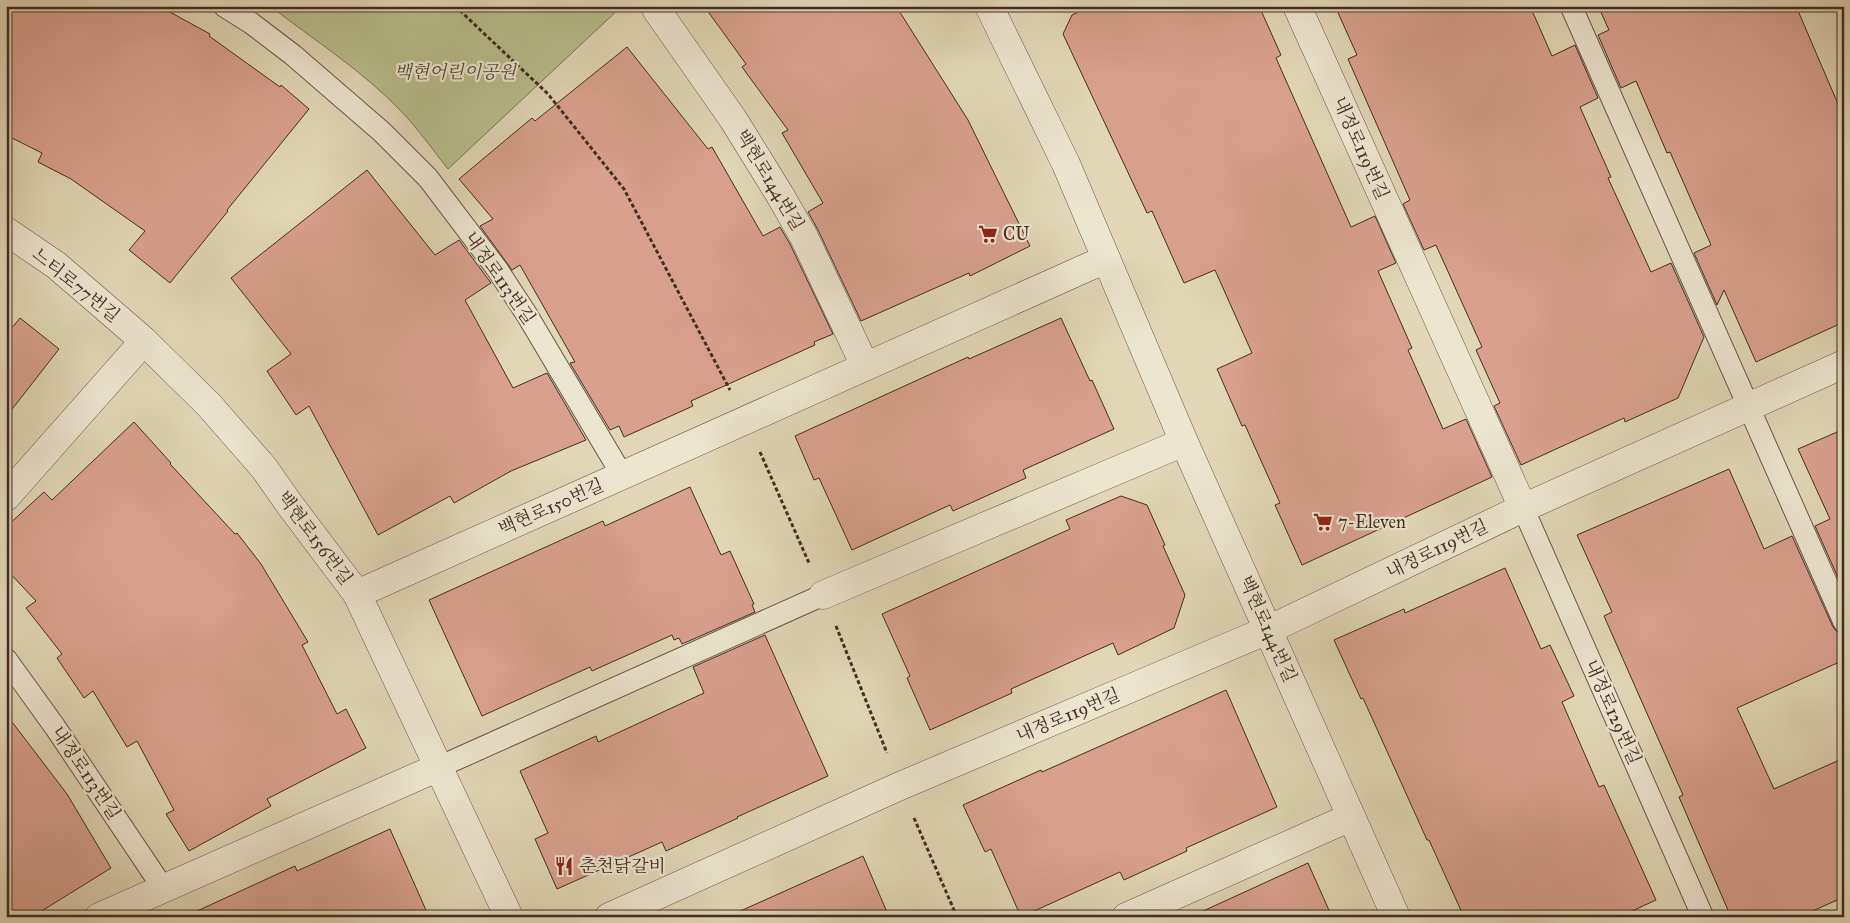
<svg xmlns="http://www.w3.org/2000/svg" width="1850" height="923" font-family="'IM FELL Great Primer','Noto Serif KR',serif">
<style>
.green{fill:#b7bd8b;stroke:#7d7457}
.building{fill:#d9a08e;stroke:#432c23}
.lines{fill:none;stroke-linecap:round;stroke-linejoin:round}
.service-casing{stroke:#6a5748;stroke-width:23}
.pedestrian-casing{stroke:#6a5748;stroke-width:29}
.minor-casing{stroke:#6a5748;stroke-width:29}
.path{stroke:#432c23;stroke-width:3;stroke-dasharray:4 2.5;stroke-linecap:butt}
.service{stroke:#ece5d0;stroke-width:21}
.pedestrian{stroke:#ece5d0;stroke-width:28}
.minor{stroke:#ece5d0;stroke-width:28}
.labels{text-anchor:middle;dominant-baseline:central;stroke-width:4.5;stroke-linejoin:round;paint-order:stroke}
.park-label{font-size:18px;font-style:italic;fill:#5a4938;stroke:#ece5d0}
.street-label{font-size:18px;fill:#432c23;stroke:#ece5d0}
.poi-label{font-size:18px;fill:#432c23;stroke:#ece5d0;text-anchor:start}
</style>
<rect width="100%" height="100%" fill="#e1d7b6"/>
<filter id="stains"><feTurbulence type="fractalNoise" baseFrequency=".004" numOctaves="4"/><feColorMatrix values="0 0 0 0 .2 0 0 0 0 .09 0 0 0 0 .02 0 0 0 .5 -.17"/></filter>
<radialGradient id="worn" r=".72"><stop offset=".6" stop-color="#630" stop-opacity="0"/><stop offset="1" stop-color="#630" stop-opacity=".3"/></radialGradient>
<path class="green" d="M 270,6 L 622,6 L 448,169 C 433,150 418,129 402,112 C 363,71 314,40 270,6 Z"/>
<g class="building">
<path d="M 6,6 L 159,6 L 210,34 L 209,36 L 280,87 L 281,85 L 309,109 L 227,210 L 228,211 L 170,283 L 129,250 L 145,231 L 71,179 L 38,162 L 42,153 L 6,135 Z"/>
<path d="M 704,6 L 896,6 L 968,120 L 1030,246 L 970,276 L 969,273 L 861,321 L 818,230 L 808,212 L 823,203 L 782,133 L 788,130 L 742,67 L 746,64 Z"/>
<path d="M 1091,6 L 1259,6 L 1281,55 L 1276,58 L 1351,227 L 1375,216 L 1396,263 L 1378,271 L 1412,348 L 1408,350 L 1443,429 L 1466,419 L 1492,477 L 1302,565 L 1275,505 L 1280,503 L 1245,425 L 1242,426 L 1217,369 L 1252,353 L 1215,270 L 1184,283 L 1152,211 L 1147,213 L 1063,34 L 1072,15 Z"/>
<path d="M 1335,6 L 1530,6 L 1552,56 L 1575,45 L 1598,98 L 1580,107 L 1611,177 L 1608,178 L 1651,272 L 1671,263 L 1704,337 L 1678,398 L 1625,422 L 1624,418 L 1521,465 L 1494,406 L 1500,403 L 1476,350 L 1482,347 L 1436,245 L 1424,250 L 1403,204 L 1410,200 L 1348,59 L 1357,55 Z"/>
<path d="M 1598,6 L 1796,6 L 1844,118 L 1844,322 L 1756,362 L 1724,290 L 1717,305 L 1694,253 L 1711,245 L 1670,152 L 1667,153 L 1636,81 L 1621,88 L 1598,35 L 1609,30 Z"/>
<path d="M 627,47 L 708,149 L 712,147 L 763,236 L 780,227 L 790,244 L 833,334 L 814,342 L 815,345 L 691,401 L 693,406 L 624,437 L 619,426 L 610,430 L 570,363 L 575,362 L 520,265 L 512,270 L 480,226 L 493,219 L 459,179 L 532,118 L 535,121 Z"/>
<path d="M 367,170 L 435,255 L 459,240 L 491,283 L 465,300 L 513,388 L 547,373 L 586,440 L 511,471 L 454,503 L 450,496 L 378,535 L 309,406 L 296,415 L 267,371 L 291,354 L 231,278 Z"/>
<path d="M 20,318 L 59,349 L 6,417 L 6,335 Z"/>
<path d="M 1061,318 L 1090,381 L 1092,380 L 1114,429 L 1023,470 L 1026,478 L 953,511 L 950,505 L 852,550 L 819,478 L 814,480 L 795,436 L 968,357 L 969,359 Z"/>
<path d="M 134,422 L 171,463 L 170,464 L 235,534 L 237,533 L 261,564 L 308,642 L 302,645 L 337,714 L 346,709 L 366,748 L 267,799 L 271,806 L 189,851 L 166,814 L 174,810 L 137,741 L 127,747 L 93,691 L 84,698 L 57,658 L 62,654 L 26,608 L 36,601 L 6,569 L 6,527 L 44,492 L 52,500 Z"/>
<path d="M 1844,429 L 1844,591 L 1815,526 L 1830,519 L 1798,449 Z"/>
<path d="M 1729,469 L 1764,549 L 1792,536 L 1833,627 L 1837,632 L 1844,634 L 1844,660 L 1737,708 L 1774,789 L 1844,758 L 1844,897 L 1799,917 L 1731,917 L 1679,797 L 1683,795 L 1604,616 L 1612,612 L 1577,535 Z"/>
<path d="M 690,487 L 721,555 L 730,551 L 754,604 L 752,605 L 755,612 L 682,644 L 679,638 L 674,640 L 672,635 L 592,671 L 590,667 L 482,716 L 429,600 L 603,521 L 605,526 Z"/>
<path d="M 1121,496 L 1147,505 L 1165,545 L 1163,546 L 1185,595 L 1174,628 L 1118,655 L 1113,643 L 1011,689 L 1012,693 L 930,730 L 907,678 L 910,676 L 882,614 L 1070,529 L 1066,520 Z"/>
<path d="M 1505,568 L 1541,649 L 1550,645 L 1574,696 L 1562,702 L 1599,787 L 1604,785 L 1656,900 L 1619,917 L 1464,917 L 1429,840 L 1427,840 L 1363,698 L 1361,699 L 1334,640 L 1404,609 L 1405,613 Z"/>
<path d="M 765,635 L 828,776 L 737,817 L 738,818 L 666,851 L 662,842 L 557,889 L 535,839 L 548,833 L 520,771 L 596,736 L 598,742 L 704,693 L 693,667 Z"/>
<path d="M 1226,690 L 1277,807 L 1186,848 L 1187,851 L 1124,880 L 1120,872 L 1021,917 L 991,849 L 985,852 L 963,805 L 1041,770 L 1042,772 Z"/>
<path d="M 6,714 L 67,794 L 111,868 L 32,917 L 6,917 Z"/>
<path d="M 390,829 L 429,917 L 184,917 L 295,866 L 297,871 Z"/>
<path d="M 863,856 L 889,917 L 727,917 Z"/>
<path d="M 1308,863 L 1332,917 L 1190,917 Z"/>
</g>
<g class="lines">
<g class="service-casing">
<g id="service">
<path d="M 224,6 L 251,23 L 293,55 L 382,132 L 428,178 L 497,269 L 527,315 L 622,475"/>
<path d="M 1571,6 L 1844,622"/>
<path d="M 1523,508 L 1703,917"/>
<path d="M 6,659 L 55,727 L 163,888"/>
<path d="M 439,767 L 823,595"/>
</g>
</g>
<g class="pedestrian-casing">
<path id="pedestrian" d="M 6,497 L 144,341"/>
</g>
<g class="minor-casing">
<g id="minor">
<path d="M 660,6 L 656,9 L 733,119 L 780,195 L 804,237 L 865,366"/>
<path d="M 989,6 L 1066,164 L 1184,442 L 1396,917"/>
<path d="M 1297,6 L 1523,508"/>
<path d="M 6,231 L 56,265 L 106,308 L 144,341 L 209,405 L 264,468 L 290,505 L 357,594 L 509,917"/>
<path d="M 357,594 L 1106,259"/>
<path d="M 823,595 L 1184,442"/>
<path d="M 99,917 L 439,767"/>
<path d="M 609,917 L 900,786 L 1268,630 L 1523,508 L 1844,364"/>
<path d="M 1126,917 L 1351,817"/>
</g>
</g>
<g class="path">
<path d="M 455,6 L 548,94 L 624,189 L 730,390"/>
<path d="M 760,452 L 809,563"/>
<path d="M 836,626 L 887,753"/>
<path d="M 914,818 L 957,917"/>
</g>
<use href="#service" class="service"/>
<use href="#pedestrian" class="pedestrian"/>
<use href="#minor" class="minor"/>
</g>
<defs>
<g id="supermarket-bare" transform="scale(1.5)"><path d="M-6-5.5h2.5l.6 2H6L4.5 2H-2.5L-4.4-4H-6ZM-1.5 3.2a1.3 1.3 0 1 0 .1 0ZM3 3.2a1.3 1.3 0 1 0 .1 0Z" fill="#8f2418" stroke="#ece5d0" stroke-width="2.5" paint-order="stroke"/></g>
<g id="restaurant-bare" transform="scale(1.5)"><path d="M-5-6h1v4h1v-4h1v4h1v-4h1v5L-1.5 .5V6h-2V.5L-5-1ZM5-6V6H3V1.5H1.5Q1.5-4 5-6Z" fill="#8f2418" stroke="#ece5d0" stroke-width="2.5" paint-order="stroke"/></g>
</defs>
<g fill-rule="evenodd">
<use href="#supermarket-bare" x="988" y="234"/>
<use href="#supermarket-bare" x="1323" y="522"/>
<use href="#restaurant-bare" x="564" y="866"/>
</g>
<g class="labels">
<g class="park-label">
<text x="455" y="72">백현어린이공원</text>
</g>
<g class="street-label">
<text transform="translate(1361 148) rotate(66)">내정로119번길</text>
<text transform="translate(770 180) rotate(59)">백현로144번길</text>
<text transform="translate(500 278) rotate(55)">내정로113번길</text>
<text transform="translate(76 285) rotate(39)">느티로77번길</text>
<text transform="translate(551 507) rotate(-24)">백현로150번길</text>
<text transform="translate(315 538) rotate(53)">백현로156번길</text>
<text transform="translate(1437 549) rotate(-26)">내정로119번길</text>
<text transform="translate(1268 629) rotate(66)">백현로144번길</text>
<text transform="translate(1613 712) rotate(66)">내정로129번길</text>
<text transform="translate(1068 715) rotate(-23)">내정로119번길</text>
<text transform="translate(86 773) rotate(56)">내정로113번길</text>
</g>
<g class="poi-label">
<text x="1003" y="234">CU</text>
<text x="1338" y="522">7-Eleven</text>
<text x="579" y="866">춘천닭갈비</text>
</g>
</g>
<rect width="1850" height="923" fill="none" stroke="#e1d7b6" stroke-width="25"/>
<rect x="8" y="8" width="1835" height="908" fill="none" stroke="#432c23" stroke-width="2.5"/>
<rect x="12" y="12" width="1825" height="898" fill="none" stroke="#432c23"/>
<rect width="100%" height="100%" filter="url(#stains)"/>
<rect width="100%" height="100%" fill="url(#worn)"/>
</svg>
